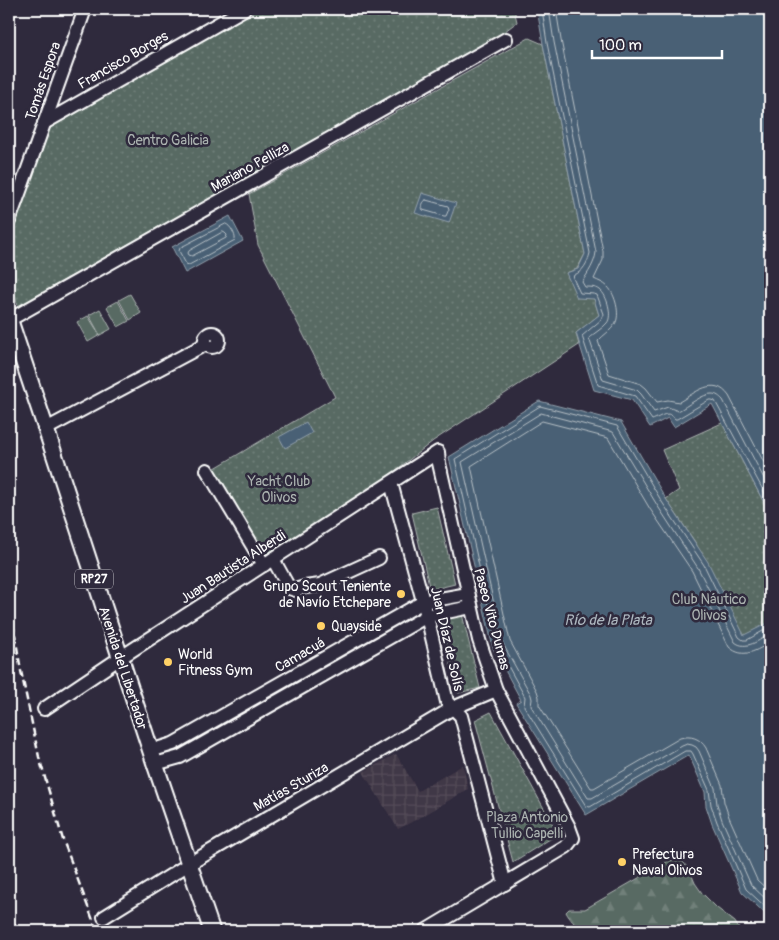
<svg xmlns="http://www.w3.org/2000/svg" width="779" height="940" font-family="Pangolin,sans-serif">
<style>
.industrial{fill:url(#industrial-grid)}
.green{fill:#586a63;stroke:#acb4b1}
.forest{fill:url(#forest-firs);stroke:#acb4b1}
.park{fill:url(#park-dots);stroke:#acb4b1}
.water{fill:#4a6174;stroke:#92a0ac}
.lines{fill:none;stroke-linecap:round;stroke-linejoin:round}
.shore{stroke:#b7c0c7;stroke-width:1}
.minor-casing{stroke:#fff;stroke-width:16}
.major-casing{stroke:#fff;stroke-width:19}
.minor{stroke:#2f2a3d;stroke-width:12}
.major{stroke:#2f2a3d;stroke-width:15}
.rail{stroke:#fff;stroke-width:2.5;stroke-dasharray:8 4;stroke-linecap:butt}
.poi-dot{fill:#ffd166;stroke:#2f2a3d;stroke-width:2}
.labels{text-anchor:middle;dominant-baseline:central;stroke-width:5;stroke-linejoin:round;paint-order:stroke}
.shield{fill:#2f2a3d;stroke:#c1bfc5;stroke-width:1}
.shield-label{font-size:12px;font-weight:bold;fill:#fff}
.street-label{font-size:14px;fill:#fff;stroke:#2f2a3d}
.park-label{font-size:14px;fill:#acb4b1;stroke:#2f2a3d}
.poi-label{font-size:14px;fill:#fff;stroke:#2f2a3d;text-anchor:start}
.water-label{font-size:15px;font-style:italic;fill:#aeb8c0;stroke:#2f2a3d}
</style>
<defs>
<pattern id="industrial-grid" width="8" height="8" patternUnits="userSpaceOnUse" patternTransform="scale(1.25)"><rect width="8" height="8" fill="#413746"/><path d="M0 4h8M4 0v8" fill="none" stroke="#544b58"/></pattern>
<pattern id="forest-firs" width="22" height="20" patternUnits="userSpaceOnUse" patternTransform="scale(1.25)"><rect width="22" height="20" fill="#586a63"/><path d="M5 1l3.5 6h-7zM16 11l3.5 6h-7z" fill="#71807a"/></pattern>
<pattern id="park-dots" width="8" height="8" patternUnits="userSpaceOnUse" patternTransform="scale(1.25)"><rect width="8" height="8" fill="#586a63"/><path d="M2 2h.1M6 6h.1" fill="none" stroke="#71807a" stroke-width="1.8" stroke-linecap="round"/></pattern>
</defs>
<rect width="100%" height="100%" fill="#2f2a3d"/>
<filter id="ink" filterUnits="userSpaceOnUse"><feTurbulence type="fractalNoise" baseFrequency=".02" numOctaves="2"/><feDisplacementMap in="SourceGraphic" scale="10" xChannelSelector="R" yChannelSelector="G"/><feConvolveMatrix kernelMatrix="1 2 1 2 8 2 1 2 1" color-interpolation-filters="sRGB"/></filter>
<g filter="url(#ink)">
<path class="industrial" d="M 396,754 L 418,791 L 463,765 L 468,789 L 423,816 L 398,829 L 363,772 Z"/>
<g class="green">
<path d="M 130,294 L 141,313 L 130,320 L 119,300 Z"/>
<path d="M 118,301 L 129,321 L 118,327 L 107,307 Z"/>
<path d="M 100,309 L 111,329 L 100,335 L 89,315 Z"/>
<path d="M 88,316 L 100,335 L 88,342 L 77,322 Z"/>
<path d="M 414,611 L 416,618 L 179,754 L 175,746 Z"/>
</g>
<path class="forest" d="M 670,860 L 683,862 L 690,871 L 695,883 L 702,893 L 717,908 L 735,922 L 740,931 L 578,931 C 575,922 570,920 566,912 L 569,909 L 585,909 Z"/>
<g class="park">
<path d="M 259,9 L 514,9 L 517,22 L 500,35 L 18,306 L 9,278 L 9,239 L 49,127 L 133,78 Z"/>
<path d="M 529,38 L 543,44 L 585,254 L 577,269 L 566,273 L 594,299 L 599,315 L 576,333 L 579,345 L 433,441 L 377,485 L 259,561 L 205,474 L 335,397 L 258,245 L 249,194 Z"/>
<path d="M 722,423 L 770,514 L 770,641 L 648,705 L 697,545 L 666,499 L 679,490 L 662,450 Z"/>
<path d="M 437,507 L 455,584 L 430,590 L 412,513 Z"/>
<path d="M 462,614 L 480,688 L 458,693 L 439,619 Z"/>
<path d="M 491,712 L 558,834 L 513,862 L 475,720 Z"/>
</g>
<g class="water">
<path d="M 537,9 L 770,9 L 770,514 L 712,404 L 674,427 L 668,418 L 650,427 L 632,400 L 594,390 L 576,333 L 599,315 L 594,299 L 577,298 L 566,273 L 578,269 L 585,254 L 543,44 Z"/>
<path d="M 422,193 L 456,203 L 449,223 L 415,213 Z"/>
<path d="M 230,216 L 243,241 L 185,273 L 172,247 Z"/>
<path d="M 539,401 L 621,422 L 666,499 L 708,562 L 744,635 L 770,622 L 770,918 L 742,892 L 712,824 L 706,806 L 705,792 L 689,755 L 586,815 L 516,703 L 521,700 L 493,648 L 449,457 Z"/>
<path d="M 306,422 L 312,433 L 285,448 L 279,437 Z"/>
</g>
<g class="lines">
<g class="shore">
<path d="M 542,9 L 547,43 L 590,253 C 588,262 583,272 574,275 L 573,278 L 580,293 L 594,294 L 597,295 L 604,314 L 602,319 L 582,336 L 598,385 L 635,396 L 652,420 C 661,417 668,409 675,419 L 677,419 L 709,400 L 712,400 L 715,401 L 770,503"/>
<path d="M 549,9 L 554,42 L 596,252 C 595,263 588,273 582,282 L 585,287 C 590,287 596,287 600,290 C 607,295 613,316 607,323 C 602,329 594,333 589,338 L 603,380 L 637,390 L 641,394 L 654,412 L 668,407 L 678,411 C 686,407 704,393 712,394 C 717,394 720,397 723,400 L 770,490"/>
<path d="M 556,9 L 561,40 L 603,251 L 603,260 L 594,279 C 598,281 604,283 608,287 C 615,294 621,315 615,324 C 611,331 603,335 598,341 L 609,374 L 641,384 L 646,388 L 657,402 L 668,400 L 679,402 C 695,393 714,375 729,396 L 770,474"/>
<path d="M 426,200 L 448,206 L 449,209 L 446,216 L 444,216 L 423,210 C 421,207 423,201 426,200 Z"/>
<path d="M 226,224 C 230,225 236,235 235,240 L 189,265 L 186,264 L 179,251 L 180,248 Z"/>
<path d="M 223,232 L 225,233 L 227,235 L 226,238 L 192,256 L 189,255 L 188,253 L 189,251 Z"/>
<path d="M 770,627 L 747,640 L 743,640 L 739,637 L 704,565 L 662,502 L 617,426 L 540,406 L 455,459 L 497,646 L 525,697 L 524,706 L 586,806 L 590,807 L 685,751 L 691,751 L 693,754 L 709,790 L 711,805 L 717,822 L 746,889 L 770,911"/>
<path d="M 770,634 C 759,640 746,651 735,642 L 698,568 L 657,505 L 613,432 L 541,413 L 462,462 L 503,644 L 531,695 L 532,699 L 531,706 L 588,798 L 592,798 L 682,746 L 687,744 L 692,745 L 696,747 L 699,751 L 715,788 L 717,804 L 722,820 L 751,885 L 770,903"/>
<path d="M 770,643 C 756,650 744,660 729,647 L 692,571 L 650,509 L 608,438 L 542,421 L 471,466 L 510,641 L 537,691 L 539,697 L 539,705 L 591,788 L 594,788 L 680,738 C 691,735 700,738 706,748 L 722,785 L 724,802 L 729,817 L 757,880 L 770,892"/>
</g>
<g class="minor-casing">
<g id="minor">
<path d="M 44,123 L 244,9"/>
<path d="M 9,221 L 20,191 L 85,9"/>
<path d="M 9,320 L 506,39"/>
<circle cx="212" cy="340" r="7"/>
<path d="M 46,429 L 202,346 L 205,341"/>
<path d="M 207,470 L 264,565"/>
<path d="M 391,483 L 427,616 L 447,702 L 461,716 L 505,884"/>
<path d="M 273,559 L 289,588 L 295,590 L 305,587 L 320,585 L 379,558"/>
<path d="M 44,709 L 120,658 L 438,452 L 439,463 L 479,640 L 496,690 L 569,827 L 573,838 L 566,847 L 425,931"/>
<path d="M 150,751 L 173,744 L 423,602 L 468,594"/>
<path d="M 155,764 L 180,757 L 427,616 L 471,607"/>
<path d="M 104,917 L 189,864 L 453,708 L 496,690"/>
<path d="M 9,928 L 11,931"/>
</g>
</g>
<g class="major-casing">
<path id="major" d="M 9,318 L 46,429 L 155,764 L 212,931"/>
</g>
<use href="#minor" class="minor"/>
<use href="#major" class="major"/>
<path class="rail" d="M 9,599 L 21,671 L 39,757 L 63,840 L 97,931"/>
</g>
</g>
<g class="poi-dot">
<circle cx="401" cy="594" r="5"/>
<circle cx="321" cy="626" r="5"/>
<circle cx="168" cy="662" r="5"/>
<circle cx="622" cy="862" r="5"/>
</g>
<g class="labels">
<rect class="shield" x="75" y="569.5" width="38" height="19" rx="4"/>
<g class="shield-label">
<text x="94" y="579">RP27</text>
</g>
<g class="street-label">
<text transform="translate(123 60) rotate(-30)">Francisco Borges</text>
<text transform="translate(43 81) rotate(-71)">Tomás Espora</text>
<text transform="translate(250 167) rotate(-29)">Mariano Pelliza</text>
<text transform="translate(233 567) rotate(-33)">Juan Bautista Alberdi</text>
<text transform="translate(492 619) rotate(75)">Paseo Vito Dumas</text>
<text transform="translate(447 639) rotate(77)">Juan Díaz de Solís</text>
<text transform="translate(300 655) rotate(-30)">Camacuá</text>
<text transform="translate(123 668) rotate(72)">Avenida del Libertador</text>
<text transform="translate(291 787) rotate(-30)">Matías Sturiza</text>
</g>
<g class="park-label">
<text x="168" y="140">Centro Galicia</text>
<text x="279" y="481">Yacht Club<tspan x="279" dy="16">Olivos</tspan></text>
<text x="709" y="599">Club Náutico<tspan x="709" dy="16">Olivos</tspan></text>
<text x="527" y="817">Plaza Antonio<tspan x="527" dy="16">Tullio Capelli</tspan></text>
</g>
<g class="poi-label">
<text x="391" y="586" text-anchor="end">Grupo Scout Teniente<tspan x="391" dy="16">de Navío Etchepare</tspan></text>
<text x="331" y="626">Quayside</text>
<text x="178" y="654">World<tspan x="178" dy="16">Fitness Gym</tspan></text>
<text x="632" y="854">Prefectura<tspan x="632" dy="16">Naval Olivos</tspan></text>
</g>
<g class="water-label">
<text x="608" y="620">Río de la Plata</text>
</g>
</g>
<rect width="779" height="940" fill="none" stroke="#2f2a3d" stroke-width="30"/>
<rect x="15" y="15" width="749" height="910" fill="none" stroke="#fff" stroke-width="2" filter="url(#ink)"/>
<path d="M592 50v8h130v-8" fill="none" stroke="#ffffff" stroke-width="2.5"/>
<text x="599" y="50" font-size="15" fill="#ffffff" stroke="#2f2a3d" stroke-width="4" paint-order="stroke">100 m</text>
</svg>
